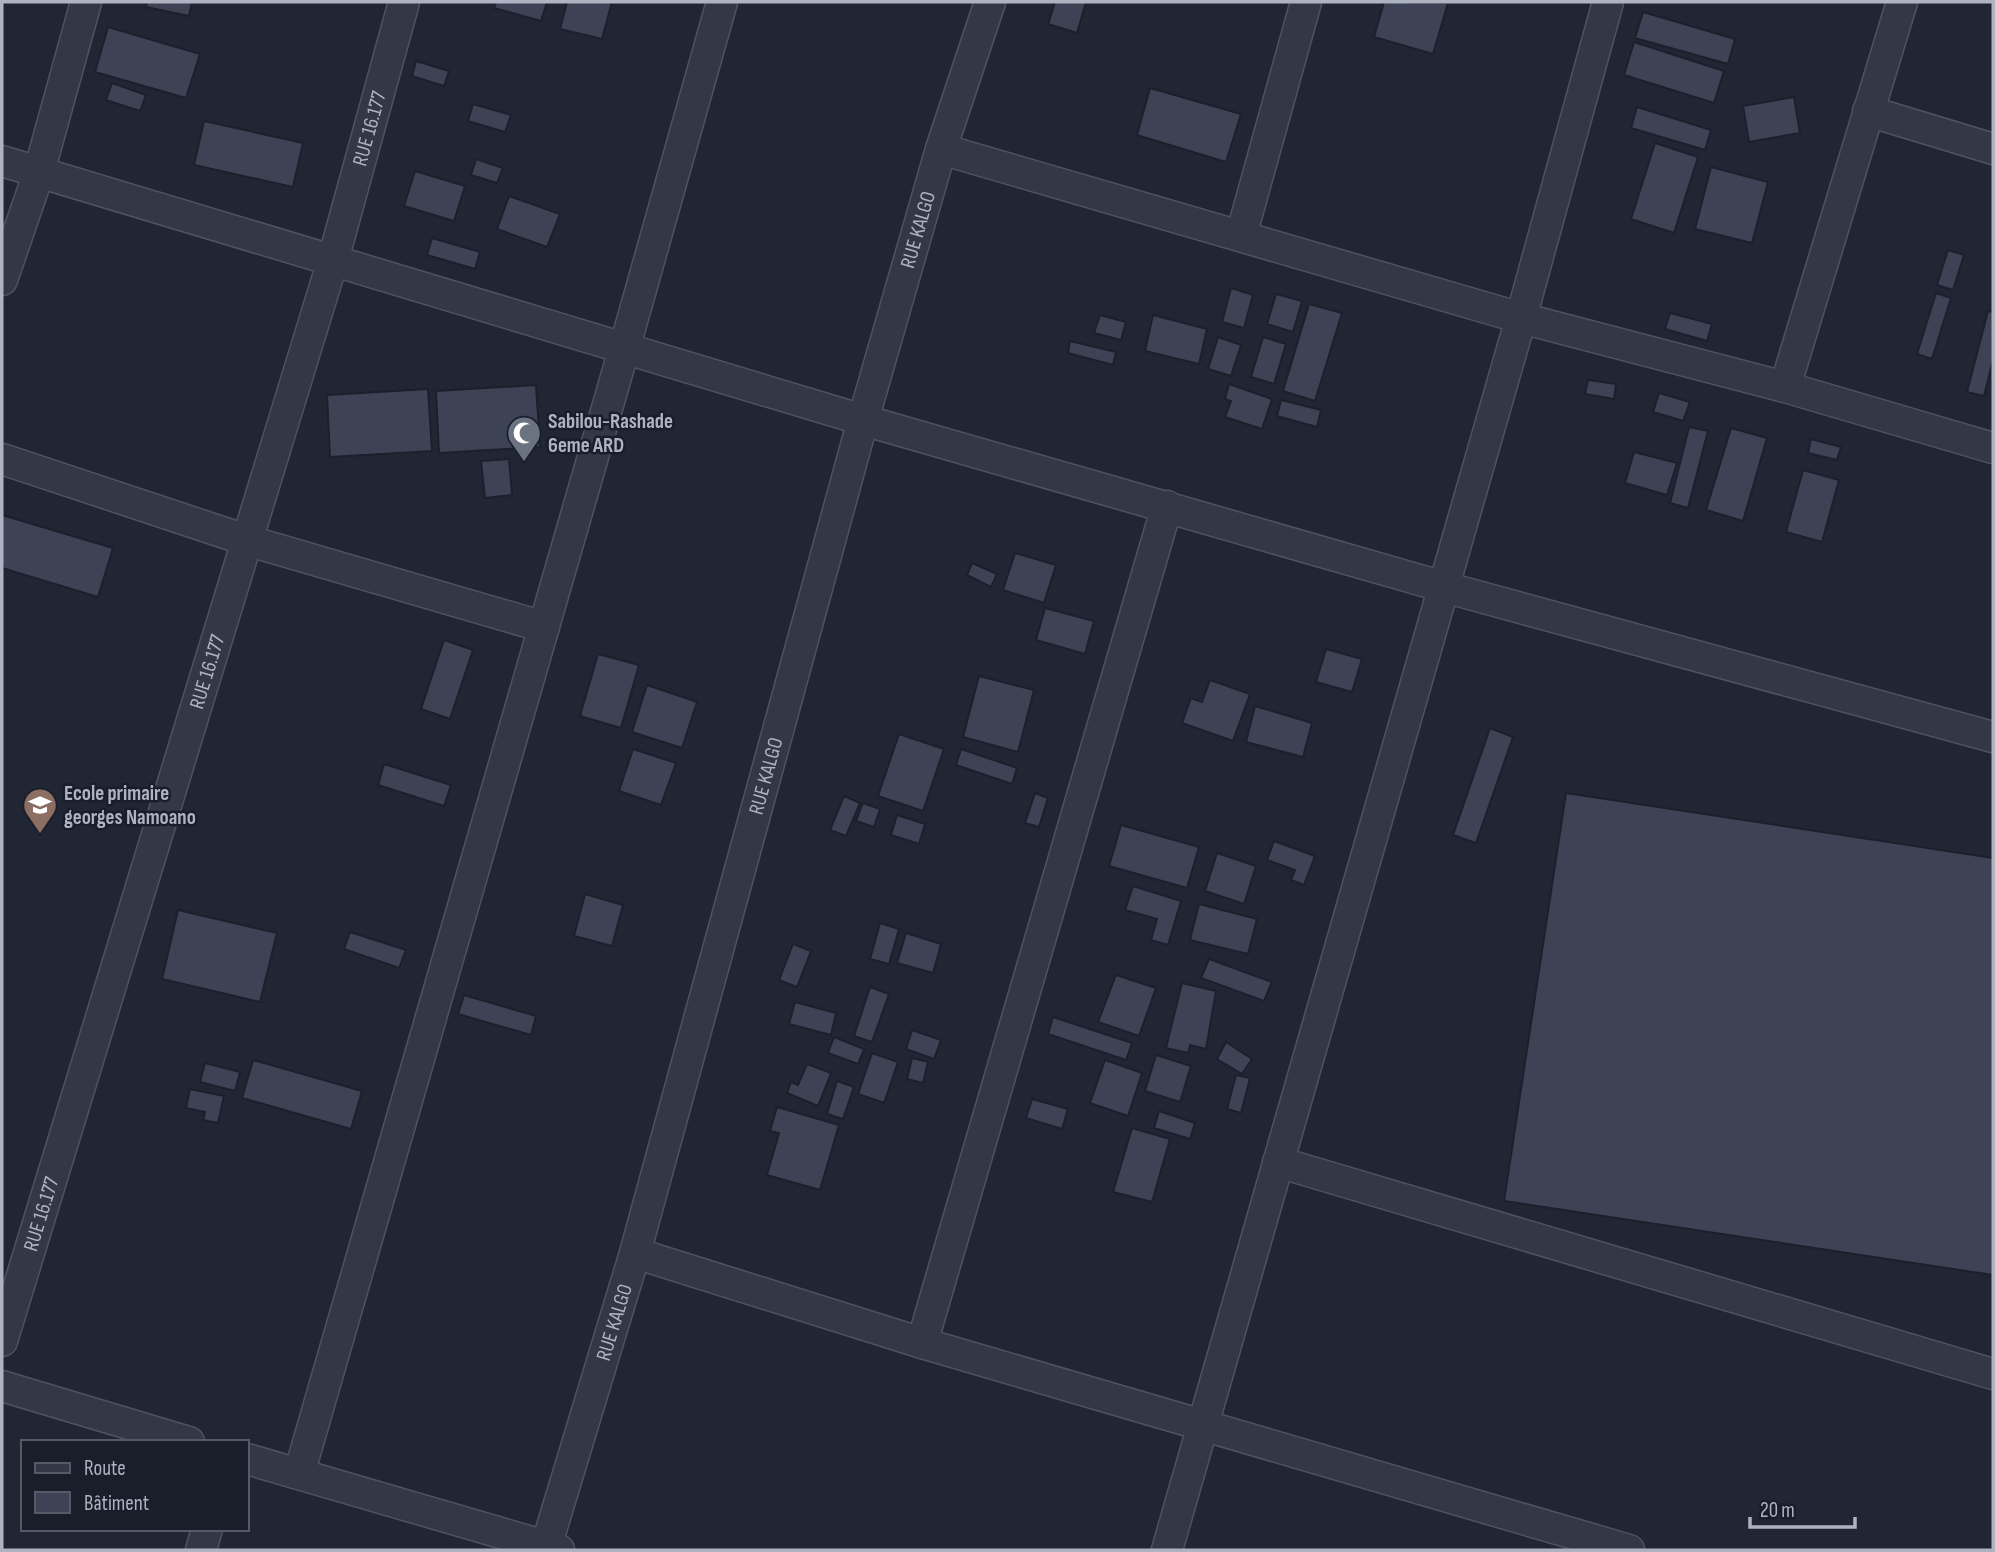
<svg xmlns="http://www.w3.org/2000/svg" width="1995" height="1552" font-family="'Sofia Sans Condensed',sans-serif">
<style>
.building{fill:#3d4355;stroke:#1b202c;stroke-width:2}
.lines{fill:none;stroke-linecap:round;stroke-linejoin:round}
.minor-casing{stroke:#4e5360;stroke-width:33}
.minor{stroke:#343846;stroke-width:30}
.labels{text-anchor:middle;dominant-baseline:central;stroke-width:5;stroke-linejoin:round;paint-order:stroke}
.street-label{font-size:21px;fill:#aeb3c2;stroke:#191e2a}
.poi-label{font-size:21px;font-weight:bold;fill:#aeb3c2;stroke:#191e2a;text-anchor:start}
</style>
<rect width="100%" height="100%" fill="#212635"/>
<g class="building">
<path d="M 147,2 L 192,2 L 189,16 L 146,7 Z"/>
<path d="M 496,2 L 547,2 L 541,21 L 494,8 Z"/>
<path d="M 567,2 L 612,2 L 602,39 L 560,29 Z"/>
<path d="M 1055,2 L 1086,2 L 1077,33 L 1048,24 Z"/>
<path d="M 1384,2 L 1448,3 L 1433,54 L 1374,37 Z"/>
<path d="M 1643,12 L 1735,39 L 1728,64 L 1635,38 Z"/>
<path d="M 108,27 L 200,54 L 186,98 L 95,72 Z"/>
<path d="M 1634,42 L 1724,71 L 1714,103 L 1624,75 Z"/>
<path d="M 416,61 L 449,71 L 444,86 L 412,76 Z"/>
<path d="M 112,83 L 146,95 L 140,111 L 106,100 Z"/>
<path d="M 1150,88 L 1241,114 L 1226,162 L 1137,135 Z"/>
<path d="M 1794,97 L 1800,133 L 1749,142 L 1743,106 Z"/>
<path d="M 473,104 L 511,115 L 505,132 L 468,121 Z"/>
<path d="M 1637,107 L 1711,130 L 1705,150 L 1631,128 Z"/>
<path d="M 204,121 L 303,143 L 293,187 L 194,165 Z"/>
<path d="M 1655,143 L 1698,157 L 1674,233 L 1631,219 Z"/>
<path d="M 476,159 L 503,168 L 497,183 L 471,175 Z"/>
<path d="M 1711,167 L 1768,182 L 1752,243 L 1695,229 Z"/>
<path d="M 415,171 L 465,186 L 454,221 L 404,206 Z"/>
<path d="M 509,196 L 560,214 L 547,247 L 497,229 Z"/>
<path d="M 432,238 L 480,252 L 475,269 L 427,255 Z"/>
<path d="M 1948,250 L 1964,255 L 1953,290 L 1937,285 Z"/>
<path d="M 1231,288 L 1253,295 L 1244,328 L 1222,322 Z"/>
<path d="M 1936,293 L 1951,298 L 1932,359 L 1917,354 Z"/>
<path d="M 1276,294 L 1302,301 L 1293,332 L 1267,324 Z"/>
<path d="M 1309,304 L 1342,313 L 1315,401 L 1283,391 Z"/>
<path d="M 1988,311 L 1993,312 L 1993,360 L 1984,396 L 1967,392 Z"/>
<path d="M 1670,313 L 1712,324 L 1707,341 L 1665,329 Z"/>
<path d="M 1100,315 L 1126,322 L 1121,340 L 1094,333 Z"/>
<path d="M 1153,315 L 1207,329 L 1199,364 L 1145,351 Z"/>
<path d="M 1218,337 L 1241,345 L 1231,376 L 1208,369 Z"/>
<path d="M 1263,337 L 1286,344 L 1274,384 L 1251,377 Z"/>
<path d="M 1070,341 L 1116,352 L 1113,365 L 1068,353 Z"/>
<path d="M 1588,380 L 1616,384 L 1614,399 L 1585,394 Z"/>
<path d="M 1229,384 L 1272,399 L 1262,429 L 1225,417 L 1231,401 L 1225,399 Z"/>
<path d="M 536,385 L 540,447 L 439,453 L 436,391 Z"/>
<path d="M 428,389 L 432,451 L 330,457 L 327,395 Z"/>
<path d="M 1659,393 L 1690,402 L 1683,421 L 1653,412 Z"/>
<path d="M 1281,400 L 1321,410 L 1317,427 L 1277,416 Z"/>
<path d="M 1689,427 L 1708,431 L 1688,508 L 1670,503 Z"/>
<path d="M 1731,428 L 1767,438 L 1743,521 L 1706,510 Z"/>
<path d="M 1811,439 L 1841,447 L 1837,460 L 1808,453 Z"/>
<path d="M 1634,452 L 1677,463 L 1667,495 L 1625,483 Z"/>
<path d="M 509,459 L 512,495 L 485,498 L 481,461 Z"/>
<path d="M 1803,470 L 1839,480 L 1822,542 L 1786,532 Z"/>
<path d="M 2,515 L 113,548 L 98,597 L 2,568 Z"/>
<path d="M 1015,553 L 1056,565 L 1044,603 L 1003,590 Z"/>
<path d="M 972,563 L 997,574 L 991,587 L 967,575 Z"/>
<path d="M 1045,608 L 1094,621 L 1085,654 L 1036,640 Z"/>
<path d="M 444,640 L 473,650 L 450,719 L 421,709 Z"/>
<path d="M 1326,649 L 1362,659 L 1352,692 L 1316,682 Z"/>
<path d="M 598,654 L 639,665 L 621,728 L 580,716 Z"/>
<path d="M 979,676 L 1034,690 L 1018,752 L 963,737 Z"/>
<path d="M 1210,680 L 1250,694 L 1233,741 L 1182,723 L 1191,698 L 1202,702 Z"/>
<path d="M 647,685 L 697,702 L 682,748 L 632,732 Z"/>
<path d="M 1255,706 L 1312,723 L 1303,757 L 1246,742 Z"/>
<path d="M 1490,728 L 1513,737 L 1476,843 L 1453,835 Z"/>
<path d="M 899,734 L 944,749 L 923,811 L 878,796 Z"/>
<path d="M 633,749 L 676,763 L 661,805 L 619,791 Z"/>
<path d="M 961,749 L 1017,768 L 1012,784 L 956,765 Z"/>
<path d="M 384,764 L 451,785 L 444,806 L 378,785 Z"/>
<path d="M 1035,793 L 1048,798 L 1039,827 L 1025,823 Z"/>
<path d="M 1566,793 L 1993,858 L 1993,1275 L 1504,1201 Z"/>
<path d="M 844,796 L 860,803 L 846,836 L 830,830 Z"/>
<path d="M 863,803 L 880,809 L 874,827 L 856,821 Z"/>
<path d="M 897,815 L 925,824 L 919,844 L 891,835 Z"/>
<path d="M 1121,825 L 1199,847 L 1187,888 L 1109,866 Z"/>
<path d="M 1274,841 L 1315,856 L 1304,885 L 1291,880 L 1295,870 L 1267,860 Z"/>
<path d="M 1217,853 L 1256,866 L 1244,904 L 1205,891 Z"/>
<path d="M 1133,886 L 1181,901 L 1168,945 L 1151,940 L 1157,919 L 1125,910 Z"/>
<path d="M 585,894 L 623,905 L 612,946 L 574,936 Z"/>
<path d="M 1199,904 L 1257,919 L 1248,954 L 1190,940 Z"/>
<path d="M 178,910 L 277,933 L 260,1002 L 162,979 Z"/>
<path d="M 880,923 L 899,929 L 889,964 L 870,959 Z"/>
<path d="M 350,932 L 406,950 L 399,968 L 344,949 Z"/>
<path d="M 906,933 L 941,944 L 933,973 L 897,963 Z"/>
<path d="M 793,944 L 811,951 L 797,987 L 779,980 Z"/>
<path d="M 1209,959 L 1272,982 L 1264,1001 L 1201,978 Z"/>
<path d="M 1116,975 L 1156,988 L 1139,1036 L 1098,1022 Z"/>
<path d="M 1182,983 L 1216,991 L 1206,1049 L 1190,1045 L 1188,1053 L 1166,1048 Z"/>
<path d="M 870,987 L 889,994 L 872,1042 L 854,1036 Z"/>
<path d="M 464,995 L 536,1016 L 531,1035 L 458,1014 Z"/>
<path d="M 795,1002 L 836,1013 L 831,1035 L 789,1024 Z"/>
<path d="M 1053,1017 L 1132,1043 L 1126,1060 L 1048,1034 Z"/>
<path d="M 912,1030 L 941,1040 L 934,1059 L 906,1049 Z"/>
<path d="M 834,1037 L 864,1049 L 858,1064 L 828,1053 Z"/>
<path d="M 1226,1042 L 1252,1059 L 1242,1074 L 1217,1059 Z"/>
<path d="M 872,1053 L 898,1062 L 884,1103 L 858,1094 Z"/>
<path d="M 1156,1055 L 1191,1066 L 1180,1102 L 1145,1091 Z"/>
<path d="M 912,1058 L 928,1062 L 923,1083 L 907,1079 Z"/>
<path d="M 253,1060 L 362,1091 L 351,1129 L 242,1098 Z"/>
<path d="M 1105,1060 L 1142,1073 L 1128,1116 L 1090,1103 Z"/>
<path d="M 205,1063 L 240,1072 L 235,1091 L 200,1082 Z"/>
<path d="M 807,1064 L 831,1073 L 818,1106 L 787,1093 L 791,1082 L 798,1085 Z"/>
<path d="M 1236,1075 L 1250,1078 L 1241,1113 L 1227,1109 Z"/>
<path d="M 837,1081 L 854,1087 L 843,1119 L 827,1114 Z"/>
<path d="M 190,1089 L 224,1096 L 218,1123 L 203,1120 L 205,1112 L 186,1108 Z"/>
<path d="M 1032,1099 L 1068,1109 L 1062,1129 L 1026,1118 Z"/>
<path d="M 777,1107 L 839,1125 L 820,1190 L 767,1175 L 779,1133 L 770,1131 Z"/>
<path d="M 1159,1111 L 1195,1123 L 1190,1139 L 1154,1128 Z"/>
<path d="M 1132,1128 L 1170,1139 L 1152,1202 L 1113,1192 Z"/>
</g>
<g class="lines">
<g class="minor-casing">
<g id="minor">
<path d="M 1868,111 L 1993,149"/>
<path d="M 941,149 L 1521,318 L 1785,387 L 1993,448"/>
<path d="M 2,161 L 863,420 L 1444,587 L 1993,737"/>
<path d="M 1241,236 L 1306,2"/>
<path d="M 2,280 L 39,172 L 86,2"/>
<path d="M 1785,387 L 1902,2"/>
<path d="M 2,459 L 246,540 L 544,627"/>
<path d="M 1278,1162 L 1993,1374"/>
<path d="M 635,1253 L 922,1343 L 1629,1550"/>
<path id="s1" d="M 2,1341 L 333,260 L 404,2"/>
<path d="M 922,1343 L 1167,506"/>
<path d="M 2,1386 L 189,1442"/>
<path d="M 247,1459 L 559,1550"/>
<path d="M 299,1474 L 625,346 L 722,2"/>
<path d="M 201,1550 L 207,1529"/>
<path id="s2" d="M 545,1550 L 635,1253 L 863,420 L 941,149 L 990,2"/>
<path d="M 1167,1550 L 1521,318 L 1608,2"/>
</g>
</g>
<use href="#minor" class="minor"/>
</g>
<defs>
<g id="mosque-pin" transform="scale(1.75)"><path d="M0 17L-7.5 6A9.5 9.5 0 1 1 7.5 6Z" fill="#6b7280" stroke="#191e2a"/><path d="M3.5-4.9A6 6 0 1 0 3.5 4.9A5 5 0 1 1 3.5-4.9Z" fill="#fff"/></g>
<g id="school-pin" transform="scale(1.75)"><path d="M0 17L-7.5 6A9.5 9.5 0 1 1 7.5 6Z" fill="#8d6e63" stroke="#191e2a"/><path d="M0-5L7-2L0 1L-7-2ZM-4 1L0 2.5L4 1V4Q0 6-4 4Z" fill="#fff"/></g>
</defs>
<g fill-rule="evenodd">
<use href="#mosque-pin" x="524" y="433"/>
<use href="#school-pin" x="40" y="805"/>
</g>
<g class="labels">
<g class="street-label">
<text stroke="none"><textPath href="#s1" startOffset="1267">RUE 16.177</textPath></text>
<text stroke="none"><textPath href="#s2" startOffset="1372">RUE KALGO</textPath></text>
<text stroke="none"><textPath href="#s1" startOffset="700">RUE 16.177</textPath></text>
<text stroke="none"><textPath href="#s2" startOffset="805">RUE KALGO</textPath></text>
<text stroke="none"><textPath href="#s1" startOffset="133">RUE 16.177</textPath></text>
<text stroke="none"><textPath href="#s2" startOffset="238">RUE KALGO</textPath></text>
</g>
<g class="poi-label">
<text x="548" y="421">Sabilou-Rashade<tspan x="548" dy="24">6eme ARD</tspan></text>
<text x="64" y="793">Ecole primaire<tspan x="64" dy="24">georges Namoano</tspan></text>
</g>
</g>
<rect width="1995" height="1552" fill="none" stroke="#aeb3c2" stroke-width="7"/>
<rect x="21" y="1440" width="228" height="91" fill="#191e2a" stroke="#555a67" stroke-width="2"/>
<rect x="35" y="1463" width="35" height="10" fill="#343846" stroke="#555a67" stroke-width="2"/>
<text x="84" y="1475" font-size="21" fill="#aeb3c2">Route</text>
<rect x="35" y="1492" width="35" height="21" fill="#3d4355" stroke="#555a67" stroke-width="2"/>
<text x="84" y="1510" font-size="21" fill="#aeb3c2">Bâtiment</text>
<path d="M1750 1517v10h105v-10" fill="none" stroke="#aeb3c2" stroke-width="3.5"/>
<text x="1760" y="1517" font-size="21" fill="#aeb3c2" stroke="#191e2a" stroke-width="5" paint-order="stroke">20 m</text>
</svg>
